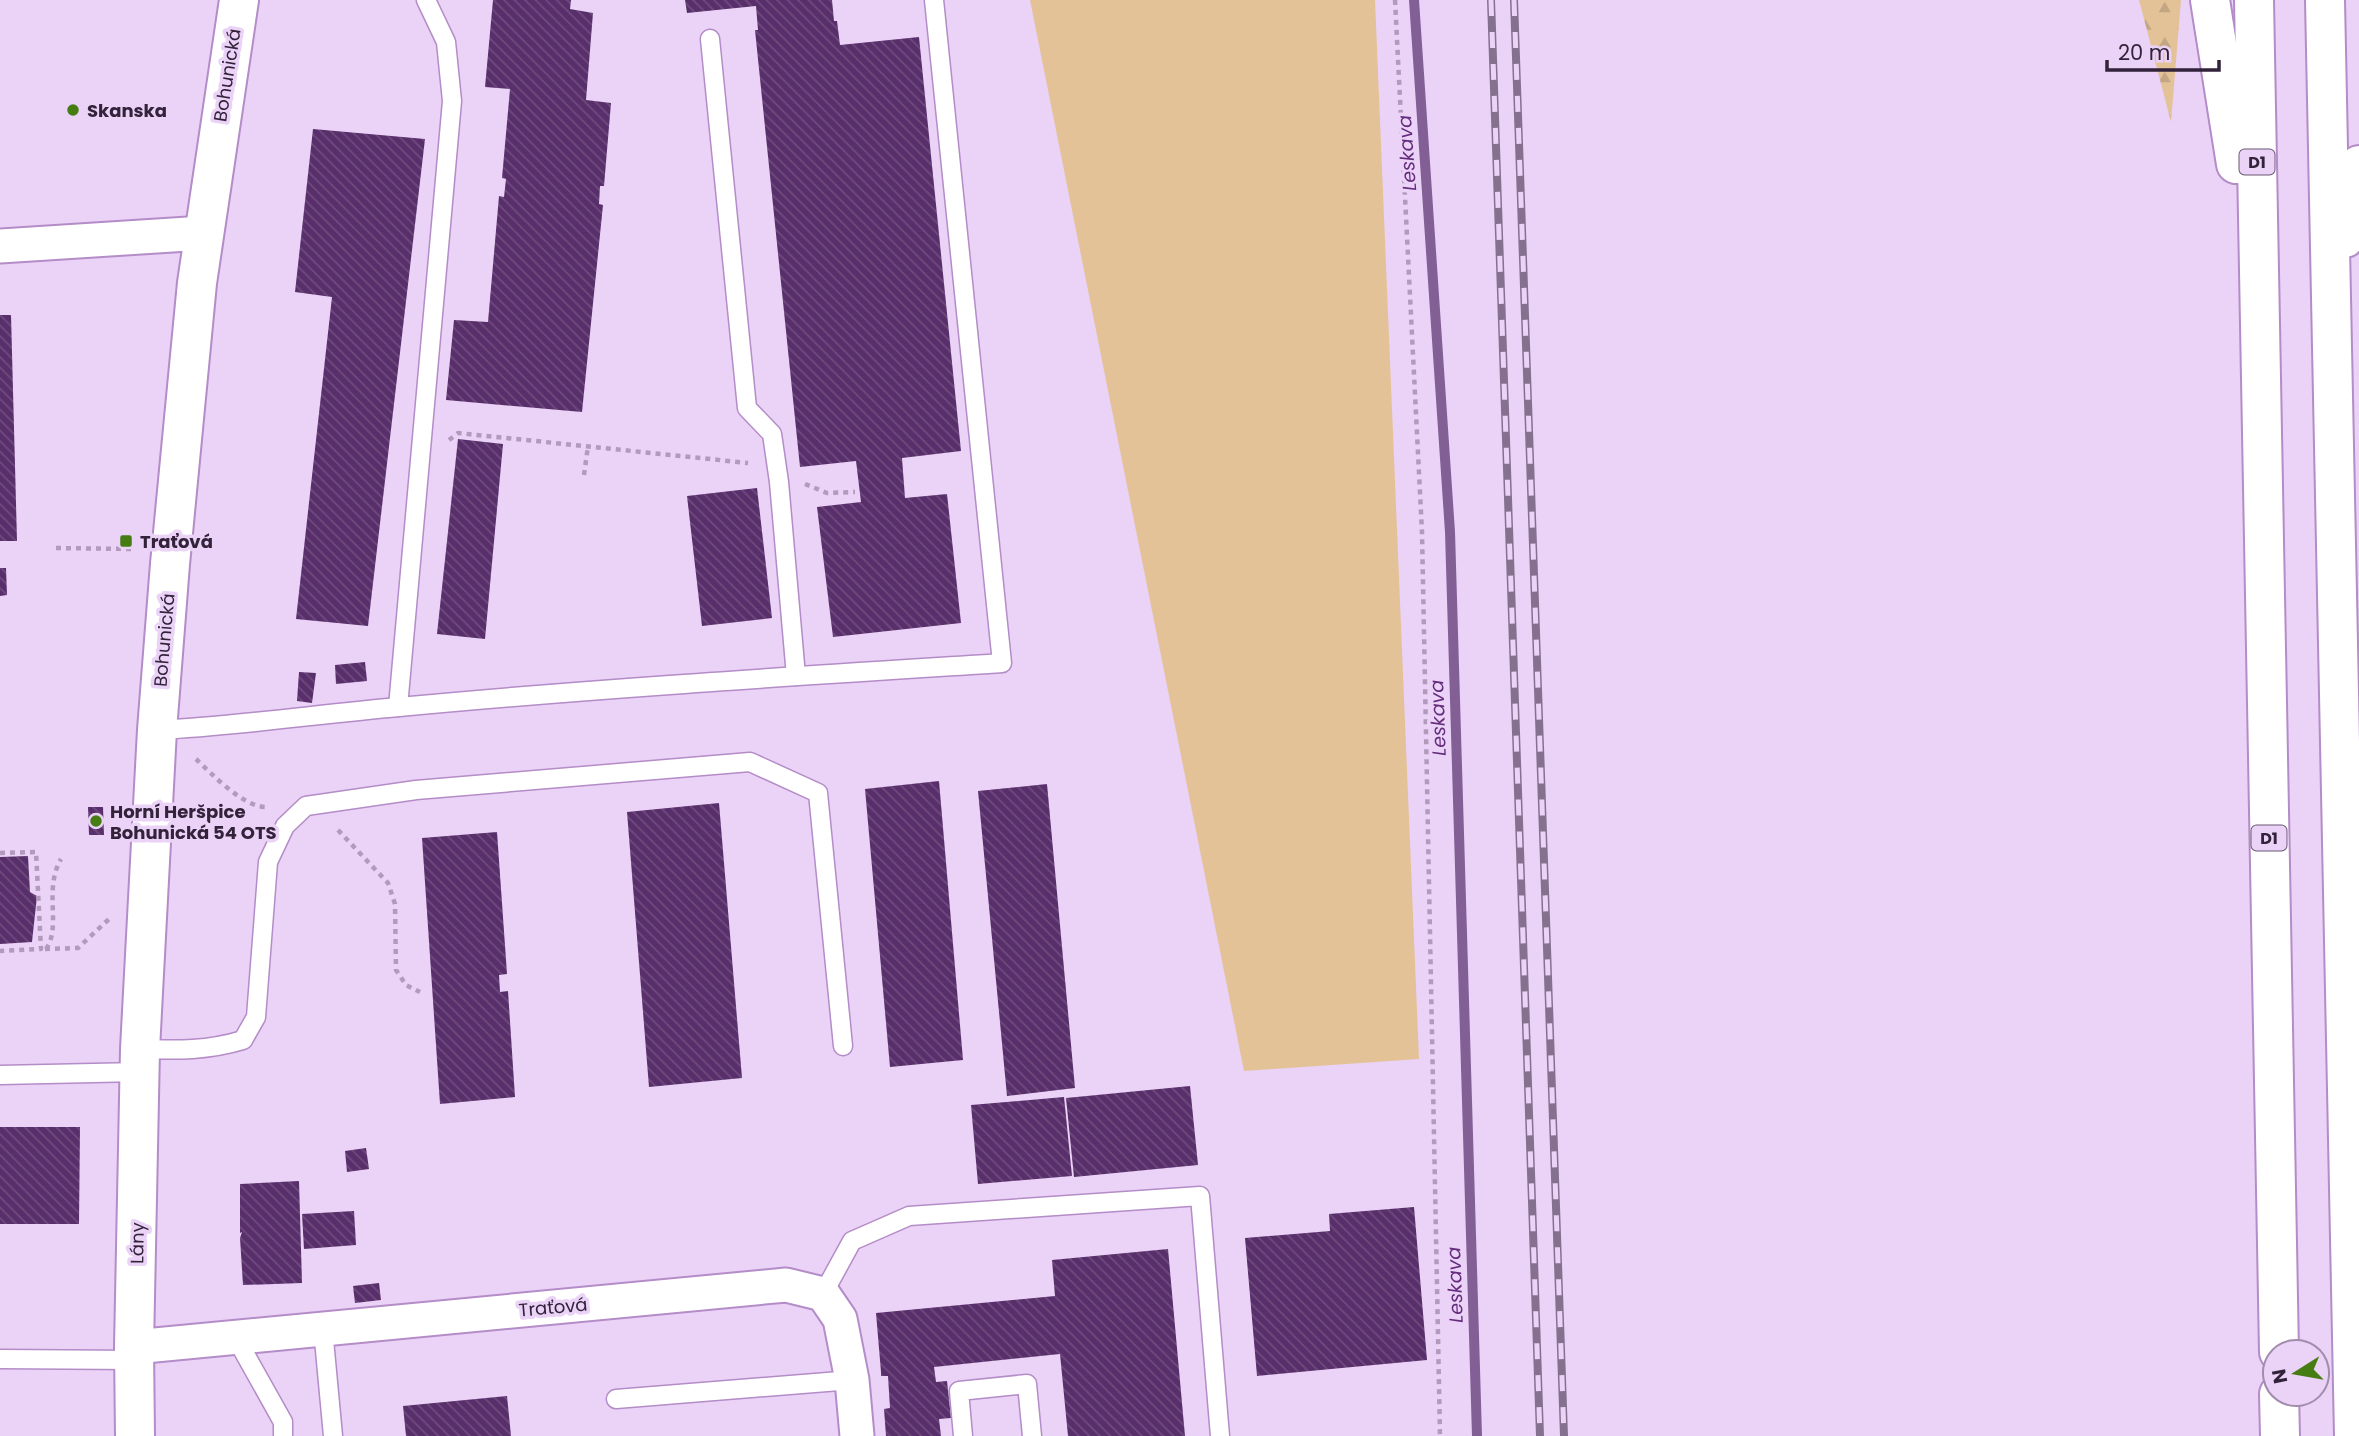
<svg xmlns="http://www.w3.org/2000/svg" width="2359" height="1436" font-family="Poppins,sans-serif">
<style>
.forest{fill:url(#forest-firs)}
.garden{fill:#e3c297}
.lines{fill:none;stroke-linecap:round;stroke-linejoin:round}
.stream{stroke:#825f94;stroke-width:10}
.building{fill:url(#building-back-hatch)}
.service-casing{stroke:#b48cc7;stroke-width:21}
.minor-casing{stroke:#b48cc7;stroke-width:37}
.tertiary-casing{stroke:#b48cc7;stroke-width:42}
.motorway-casing{stroke:#b48cc7;stroke-width:42}
.path{stroke:#b19abb;stroke-width:4.5;stroke-dasharray:5 5;stroke-linecap:butt}
.service{stroke:#fff;stroke-width:18}
.minor{stroke:#fff;stroke-width:33}
.tertiary{stroke:#fff;stroke-width:38}
.motorway{stroke:#fff;stroke-width:38}
.rail-casing{stroke:#85718f;stroke-width:8}
.rail{stroke:#ebd2f7;stroke-width:5;stroke-dasharray:16;stroke-linecap:butt}
.poi-dot{fill:#457d13;stroke:#ebd2f7;stroke-width:2.5}
.labels{text-anchor:middle;dominant-baseline:central;stroke-width:7;stroke-linejoin:round;paint-order:stroke}
.shield{fill:#ebd2f7;stroke:#6a5773;stroke-width:2}
.shield-label{font-size:16px;font-weight:bold;fill:#32223a}
.street-label{font-size:18px;fill:#32223a;stroke:#ebd2f7}
.poi-label{font-size:18px;font-weight:bold;fill:#32223a;stroke:#ebd2f7;text-anchor:start}
.water-label{font-size:19px;font-style:italic;fill:#642c7c;stroke:#ebd2f7}
</style>
<defs>
<pattern id="forest-firs" width="22" height="20" patternUnits="userSpaceOnUse" patternTransform="scale(1.75)"><rect width="22" height="20" fill="#e3c297"/><path d="M5 1l3.5 6h-7zM16 11l3.5 6h-7z" fill="#c3a683"/></pattern>
<pattern id="building-back-hatch" width="6" height="6" patternUnits="userSpaceOnUse" patternTransform="scale(1.75)"><rect width="6" height="6" fill="#592f6b"/><path d="M-1 5l2 2M0 0l6 6M5-1l2 2" fill="none" stroke="#6e4b7d"/></pattern>
</defs>
<rect width="100%" height="100%" fill="#ebd2f7"/>
<path class="forest" d="M 2139,0 L 2181,0 L 2171,122 Z"/>
<path class="garden" d="M 1030,0 L 1375,0 L 1419,1059 L 1244,1071 Z"/>
<g class="lines">
<path class="stream" d="M 1414,0 L 1450,532 L 1477,1436"/>
</g>
<g class="building">
<path d="M 493,0 L 571,0 L 570,9 L 593,13 L 586,100 L 611,103 L 604,186 L 600,186 L 599,204 L 603,205 L 582,412 L 446,400 L 454,320 L 488,322 L 499,196 L 504,197 L 506,179 L 502,178 L 510,89 L 485,87 Z"/>
<path d="M 685,0 L 832,0 L 834,21 L 837,21 L 840,45 L 919,37 L 961,451 L 902,458 L 905,498 L 947,494 L 961,623 L 833,637 L 817,507 L 861,502 L 856,461 L 800,467 L 755,30 L 758,30 L 756,6 L 687,13 Z"/>
<path d="M 313,129 L 425,139 L 368,626 L 296,619 L 332,297 L 295,292 Z"/>
<path d="M 0,315 L 11,315 L 17,541 L 0,541 Z"/>
<path d="M 458,439 L 503,444 L 485,639 L 437,634 Z"/>
<path d="M 757,488 L 772,618 L 702,626 L 687,496 Z"/>
<path d="M 0,568 L 6,568 L 7,595 L 0,596 Z"/>
<path d="M 365,662 L 367,681 L 336,684 L 335,665 Z"/>
<path d="M 299,672 L 316,673 L 312,703 L 297,701 Z"/>
<path d="M 939,781 L 963,1060 L 890,1067 L 865,789 Z"/>
<path d="M 1047,784 L 1075,1088 L 1007,1096 L 978,791 Z"/>
<path d="M 719,803 L 742,1078 L 649,1087 L 627,812 Z"/>
<path d="M 88,807 L 103,807 L 104,835 L 89,835 Z"/>
<path d="M 497,832 L 507,974 L 499,975 L 500,992 L 508,991 L 515,1097 L 440,1104 L 422,838 Z"/>
<path d="M 28,856 L 30,892 L 37,896 L 32,942 L 0,944 L 0,857 Z"/>
<path d="M 1190,1086 L 1198,1165 L 1074,1177 L 1066,1098 Z"/>
<path d="M 1064,1097 L 1072,1176 L 978,1184 L 971,1105 Z"/>
<path d="M 0,1127 L 80,1127 L 79,1224 L 0,1224 Z"/>
<path d="M 366,1148 L 369,1169 L 347,1172 L 345,1151 Z"/>
<path d="M 299,1181 L 302,1283 L 243,1285 L 240,1238 L 242,1232 L 240,1233 L 240,1184 Z"/>
<path d="M 1414,1207 L 1427,1360 L 1257,1376 L 1245,1238 L 1330,1231 L 1329,1214 Z"/>
<path d="M 354,1211 L 356,1245 L 304,1249 L 302,1214 Z"/>
<path d="M 1168,1249 L 1185,1436 L 1068,1436 L 1060,1354 L 934,1367 L 936,1382 L 947,1381 L 951,1418 L 939,1419 L 941,1436 L 886,1436 L 884,1409 L 890,1408 L 888,1376 L 881,1376 L 881,1372 L 876,1313 L 1055,1296 L 1052,1260 Z"/>
<path d="M 379,1283 L 381,1300 L 355,1303 L 353,1286 Z"/>
<path d="M 507,1396 L 511,1436 L 406,1436 L 403,1406 Z"/>
</g>
<g class="lines">
<g class="service-casing">
<g id="service">
<path d="M 710,39 L 747,408 L 772,434 L 779,482 L 796,676"/>
<path d="M 398,707 L 452,101 L 446,42 L 426,0"/>
<path d="M 157,730 C 238,726 319,714 399,707 C 600,688 801,676 1002,663 L 934,0"/>
<path d="M 140,1049 C 177,1050 207,1051 243,1040 L 256,1017 L 268,862 L 285,826 L 306,806 L 416,790 L 750,762 L 818,793 L 843,1046"/>
<path d="M 0,1075 L 140,1072"/>
<path d="M 823,1294 L 852,1241 L 909,1216 L 1200,1196 L 1220,1436"/>
<path d="M 323,1329 L 333,1436"/>
<path d="M 236,1338 L 283,1422 L 283,1436"/>
<path d="M 0,1359 L 134,1360"/>
<path d="M 616,1399 L 852,1380"/>
<path d="M 963,1436 L 959,1391 L 1027,1384 L 1032,1436"/>
</g>
</g>
<g class="minor-casing">
<g id="minor">
<path d="M 0,246 L 204,233"/>
<path d="M 134,1347 L 786,1285 L 823,1294 L 840,1319 L 852,1380 L 857,1436"/>
</g>
</g>
<g class="tertiary-casing">
<path id="tertiary" d="M 135,1436 L 134,1347 L 140,1049 L 157,730 L 170,564 L 197,283 L 239,0"/>
</g>
<g class="motorway-casing">
<g id="motorway">
<path d="M 2210,0 L 2236,164"/>
<path d="M 2254,0 L 2279,1352"/>
<path d="M 2325,0 L 2354,1436"/>
<path d="M 2345,238 L 2359,165"/>
<path d="M 2279,1394 L 2280,1436"/>
</g>
</g>
<g class="path">
<path d="M 1395,0 L 1422,532 L 1440,1436"/>
<path d="M 449,440 L 458,433 L 748,463"/>
<path d="M 584,475 L 588,446"/>
<path d="M 805,484 L 827,493 L 855,492"/>
<path d="M 56,548 L 135,549"/>
<path d="M 196,759 C 212,774 243,807 266,807"/>
<path d="M 338,830 L 388,883 L 395,904 L 396,970 L 406,985 L 420,992"/>
<path d="M 0,853 L 36,852 L 41,949 L 0,951"/>
<path d="M 45,949 L 78,948 L 109,919"/>
<path d="M 46,949 C 62,926 43,890 61,859"/>
</g>
<use href="#service" class="service"/>
<use href="#minor" class="minor"/>
<use href="#tertiary" class="tertiary"/>
<use href="#motorway" class="motorway"/>
<g class="rail-casing">
<g id="rail">
<path d="M 1491,0 L 1540,1436"/>
<path d="M 1514,0 L 1564,1436"/>
</g>
</g>
<use href="#rail" class="rail"/>
</g>
<g class="poi-dot">
<circle cx="73" cy="110" r="7"/>
<rect x="119" y="534" width="14" height="14" rx="3.5"/>
<circle cx="96" cy="821" r="7"/>
</g>
<g class="labels">
<g class="shield">
<rect x="2239.5" y="149.5" width="35" height="25" rx="5"/>
<rect x="2251.5" y="825.5" width="35" height="25" rx="5"/>
</g>
<g class="shield-label">
<text x="2257" y="162">D1</text>
<text x="2269" y="838">D1</text>
</g>
<g class="street-label">
<text transform="translate(227 75) rotate(-81)">Bohunická</text>
<text transform="translate(164 640) rotate(-85)">Bohunická</text>
<text transform="translate(137 1243) rotate(-89)">Lány</text>
<text transform="translate(553 1307) rotate(-5)">Traťová</text>
</g>
<g class="poi-label">
<text x="87" y="110">Skanska</text>
<text x="140" y="541">Traťová</text>
<text x="110" y="811">Horní Heršpice<tspan x="110" dy="21">Bohunická 54 OTS</tspan></text>
</g>
<g class="water-label">
<text transform="translate(1407 153) rotate(-94)">Leskava</text>
<text transform="translate(1438 718) rotate(-92)">Leskava</text>
<text transform="translate(1455 1285) rotate(-92)">Leskava</text>
</g>
</g>
<g transform="translate(2296 1373) rotate(259)"><circle r="33" fill="#ebd2f7" stroke="#a18cab" stroke-width="2"/>
<path d="M0-5L12 26L0 18L-12 26Z" fill="#457d13"/>
<text y="-10" font-size="19" font-weight="bold" text-anchor="middle" fill="#32223a">N</text>
</g>
<path d="M2107 60v10h112v-10" fill="none" stroke="#32223a" stroke-width="3.5"/>
<text x="2118" y="60" font-size="21" fill="#32223a" stroke="#ebd2f7" stroke-width="5" paint-order="stroke">20 m</text>
</svg>
